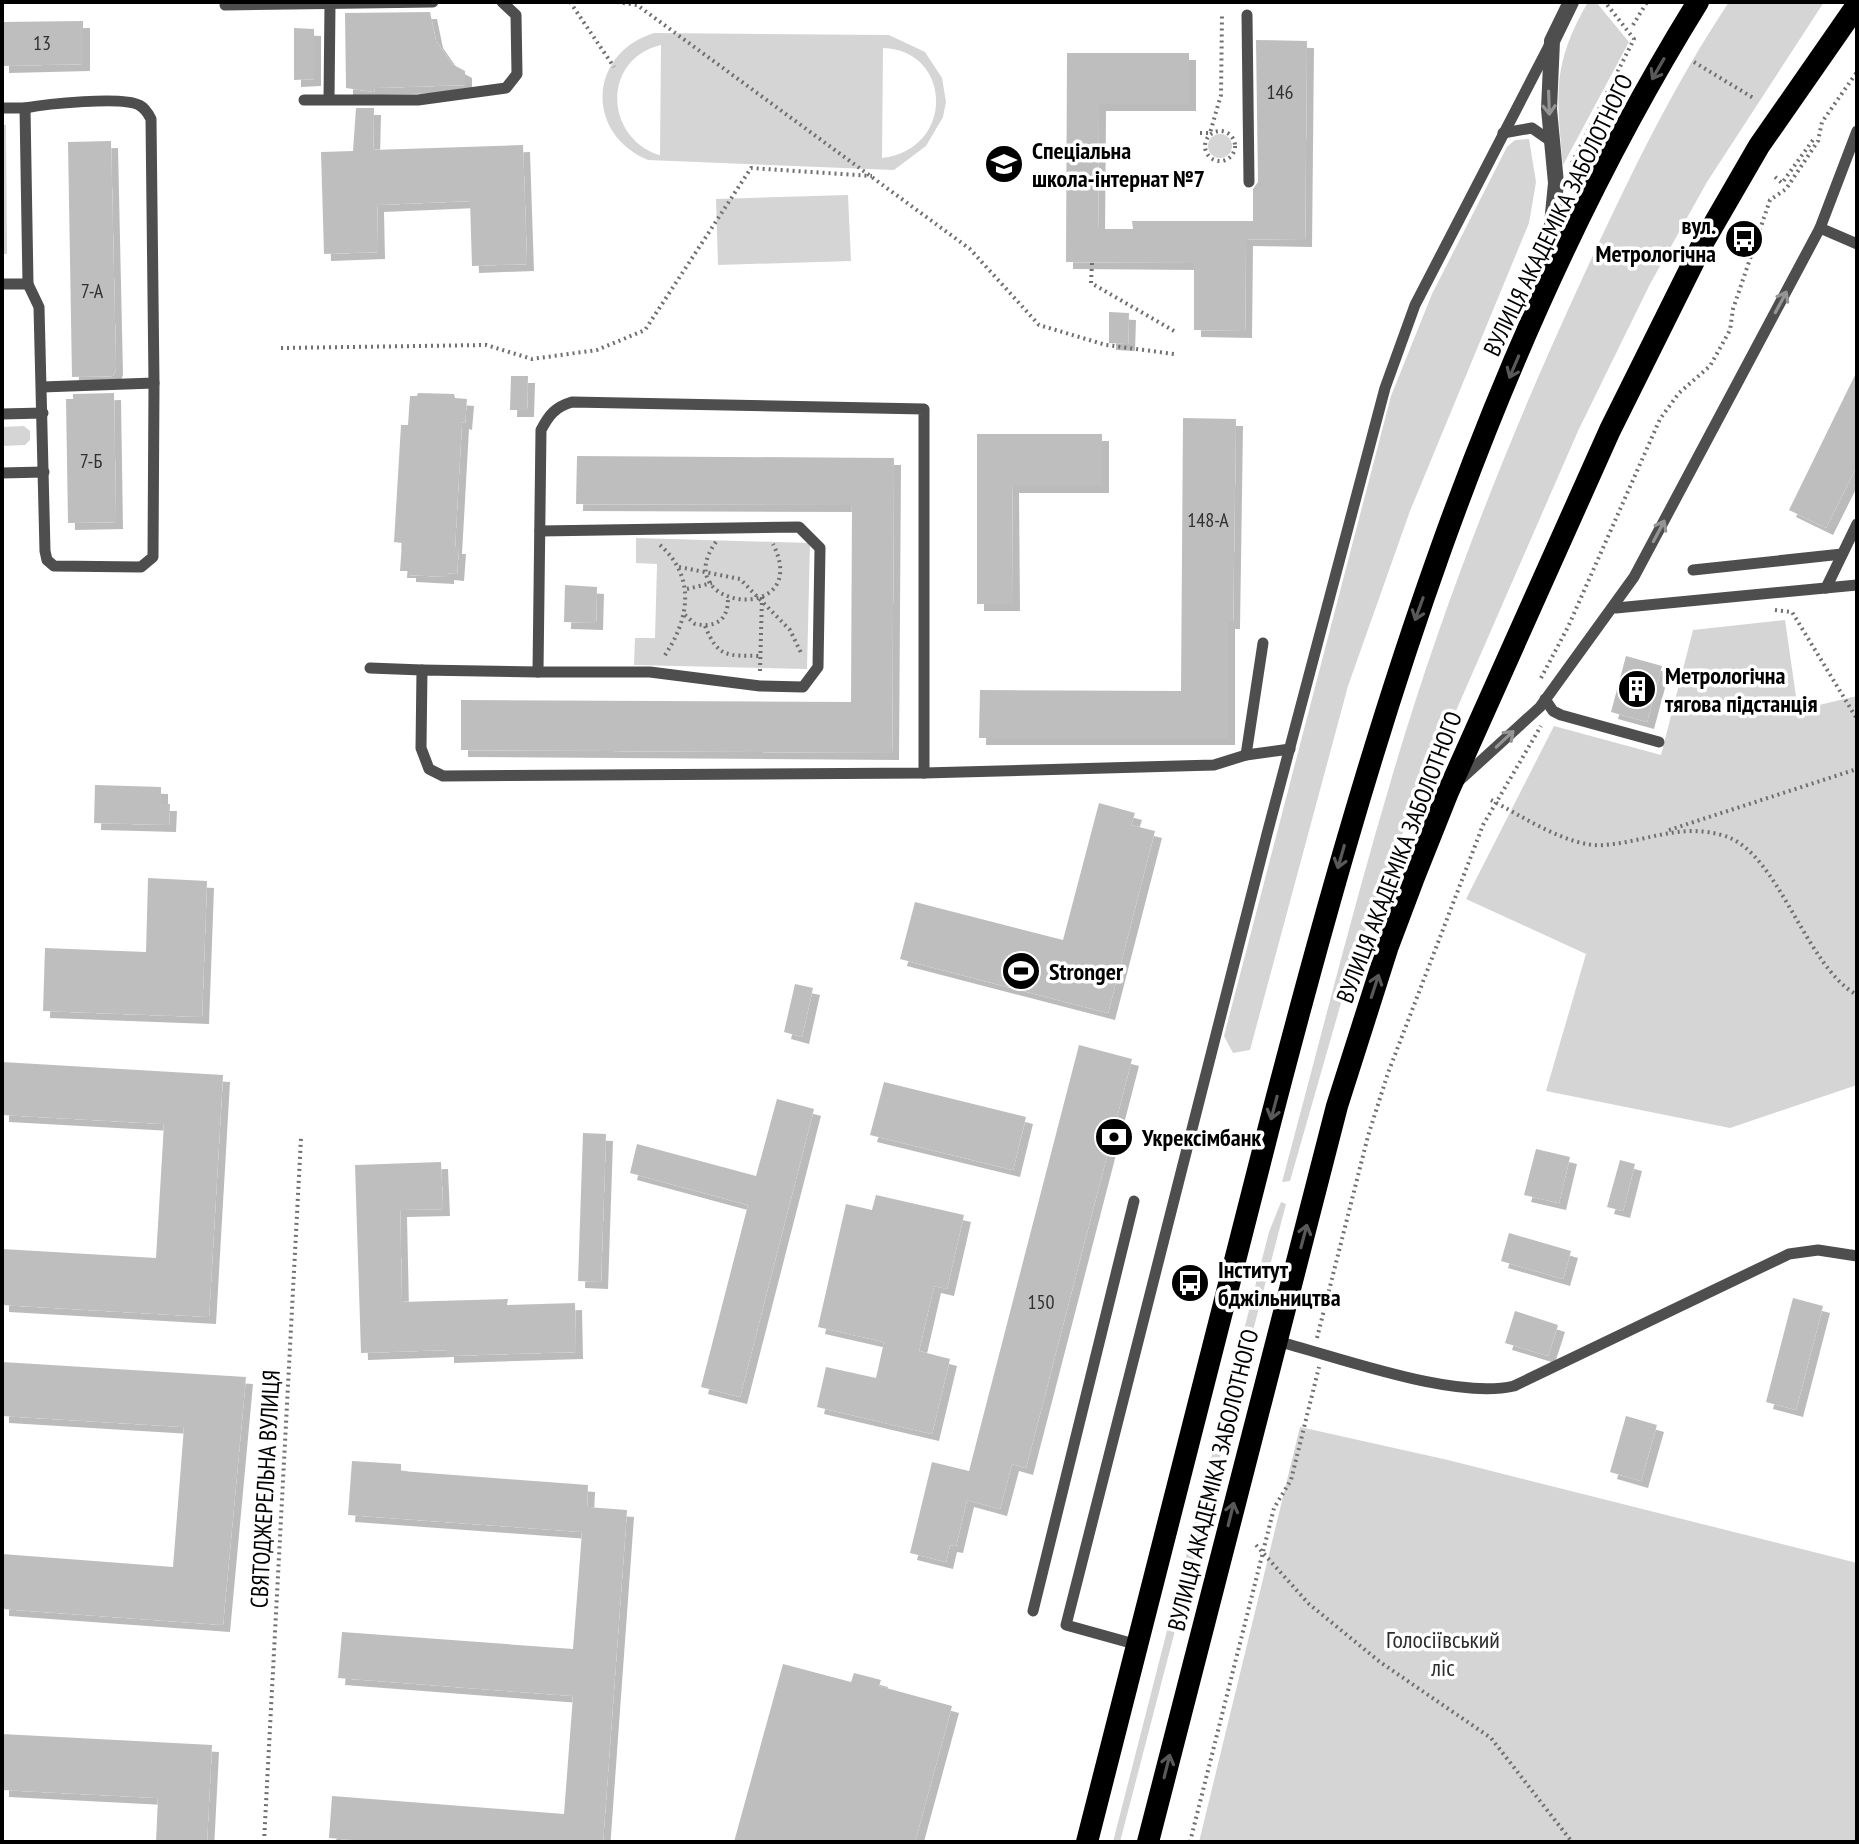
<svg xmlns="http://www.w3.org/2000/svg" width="1859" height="1844" font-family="'PT Sans Narrow',sans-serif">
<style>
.green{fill:#d5d5d5;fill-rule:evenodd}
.building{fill:#bebebe;filter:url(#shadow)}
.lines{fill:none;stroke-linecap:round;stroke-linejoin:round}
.path{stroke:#707070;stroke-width:4;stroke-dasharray:2 4;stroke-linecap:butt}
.service{stroke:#4e4e4e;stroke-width:11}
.tertiary{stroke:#4e4e4e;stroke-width:16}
.trunk{stroke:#000;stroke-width:22}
.oneway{stroke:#595959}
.oneway2{stroke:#959595}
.labels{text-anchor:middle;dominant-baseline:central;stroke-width:7;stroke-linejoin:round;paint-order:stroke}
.number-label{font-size:20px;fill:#303030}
.poi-label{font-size:24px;font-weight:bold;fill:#000;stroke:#fff;text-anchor:start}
.street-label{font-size:24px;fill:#000;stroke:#fff}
.park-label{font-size:24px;fill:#2c2c2c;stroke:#fff}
</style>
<defs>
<filter id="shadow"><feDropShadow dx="7" dy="7" stdDeviation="0" flood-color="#0004"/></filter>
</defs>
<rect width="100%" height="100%" fill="#fff"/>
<g class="green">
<path d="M 1588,2 L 1596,2 L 1629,42 L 1563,165 C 1557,95 1551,66 1588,2 Z"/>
<path d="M 1729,2 L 1824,2 L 1707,182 L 1650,284 L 1578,431 L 1384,876 L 1345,989 L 1290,1181 L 1282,1182 C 1319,1045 1353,907 1394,770 C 1444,602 1509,437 1583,277 C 1627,182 1671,89 1729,2 Z"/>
<path d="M 654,33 L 889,35 L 925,52 L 942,78 L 946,102 L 943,117 L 926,146 L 894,170 L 648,160 C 584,133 589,53 654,33 ZM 661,45 L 660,155 L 659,155 C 604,137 602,59 661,45 ZM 883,48 C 953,50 955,150 882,158 Z"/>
<path d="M 2,125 L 6,125 L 7,254 L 2,254 Z"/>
<circle cx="1220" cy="146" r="12"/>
<path d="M 1529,139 L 1536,182 L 1529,223 L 1410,511 L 1348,686 L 1250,1050 L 1233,1053 L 1224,1036 L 1391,396 L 1432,294 L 1507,147 L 1515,140 Z"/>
<path d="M 848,195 L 851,261 L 718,265 L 716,199 Z"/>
<path d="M 24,426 L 30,431 L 30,440 L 25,445 L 2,446 L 2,427 Z"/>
<path d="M 636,538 L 810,543 L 807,669 L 634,665 L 635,638 L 655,638 L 657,564 L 636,563 Z"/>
<path d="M 1785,620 L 1798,710 L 1857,696 L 1857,1085 L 1730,1128 L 1546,1091 L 1586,954 L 1466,899 L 1554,726 L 1661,755 L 1693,630 Z"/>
<path d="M 1281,1202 L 1286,1204 L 1120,1842 L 1113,1842 L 1269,1232 Z"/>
<path d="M 1300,1427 L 1448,1460 L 1857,1563 L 1857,1842 L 1199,1842 Z"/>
</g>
<g class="building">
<path d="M 430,12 L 436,41 L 452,64 L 465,71 L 465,85 L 375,88 L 374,92 L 346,88 L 345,13 Z"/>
<path d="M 83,21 L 83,64 L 2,66 L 2,22 Z"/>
<path d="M 294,28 L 314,29 L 314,79 L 294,80 Z"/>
<path d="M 1256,40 L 1307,41 L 1305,240 L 1246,239 L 1245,331 L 1194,330 L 1194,263 L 1066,262 L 1067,53 L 1189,53 L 1189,104 L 1099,104 L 1098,229 L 1133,229 L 1132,221 L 1253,221 L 1253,189 L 1258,182 Z"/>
<path d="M 356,108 L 374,108 L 373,150 L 523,145 L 527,264 L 472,266 L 470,201 L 377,205 L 378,252 L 324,254 L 321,152 L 353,151 Z"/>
<path d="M 111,141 L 116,368 L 113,376 L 72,377 L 68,142 Z"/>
<path d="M 1109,312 L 1129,313 L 1128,344 L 1109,343 Z"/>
<path d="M 1857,371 L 1857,466 L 1826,528 L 1789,510 Z"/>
<path d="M 511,376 L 528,376 L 527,410 L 510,410 Z"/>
<path d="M 114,393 L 116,522 L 68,523 L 66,399 L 73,399 L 73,394 Z"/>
<path d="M 418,393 L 454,394 L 455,398 L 467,399 L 465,423 L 462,422 L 455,547 L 459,547 L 457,574 L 447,573 L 447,577 L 409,575 L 409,571 L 400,571 L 402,543 L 394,542 L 401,425 L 408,425 L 410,396 L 417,396 Z"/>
<path d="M 1183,418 L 1236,419 L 1233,622 L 1228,622 L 1228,738 L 979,738 L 980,690 L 1181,691 Z"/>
<path d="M 977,434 L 1102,434 L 1102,486 L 1012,486 L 1013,604 L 977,604 Z"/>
<path d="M 577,456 L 894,458 L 892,753 L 461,750 L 461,700 L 851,702 L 852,505 L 576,504 Z"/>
<path d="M 565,585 L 597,587 L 596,623 L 564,622 Z"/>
<path d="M 1626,656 L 1662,666 L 1647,722 L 1611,712 Z"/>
<path d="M 95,785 L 161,787 L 161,804 L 170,804 L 169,825 L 94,823 Z"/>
<path d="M 1099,803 L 1135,813 L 1131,825 L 1155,831 L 1108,1013 L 900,959 L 915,902 L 1063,940 Z"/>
<path d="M 148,878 L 207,881 L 202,1017 L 43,1011 L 45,948 L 146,952 Z"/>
<path d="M 795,984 L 813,988 L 802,1037 L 784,1032 Z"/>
<path d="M 1079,1045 L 1132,1059 L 1026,1468 L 1012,1464 L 1000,1509 L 967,1500 L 956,1546 L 950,1545 L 946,1562 L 910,1553 L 932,1462 L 969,1471 Z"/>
<path d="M 2,1062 L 223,1075 L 209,1317 L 2,1305 L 2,1249 L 156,1258 L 164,1124 L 2,1115 Z"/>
<path d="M 884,1082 L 1026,1117 L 1013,1170 L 870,1135 Z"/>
<path d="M 777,1099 L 814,1109 L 740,1397 L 701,1387 L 748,1205 L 630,1173 L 637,1144 L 756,1176 Z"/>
<path d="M 583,1133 L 606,1134 L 601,1282 L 578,1281 Z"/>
<path d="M 1536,1149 L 1570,1157 L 1559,1203 L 1524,1195 Z"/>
<path d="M 1620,1160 L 1635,1164 L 1623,1211 L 1607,1207 Z"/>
<path d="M 441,1162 L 443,1209 L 400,1210 L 402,1302 L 508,1299 L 507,1305 L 575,1303 L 576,1352 L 447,1356 L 447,1350 L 361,1353 L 355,1165 Z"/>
<path d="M 876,1195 L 964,1215 L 947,1289 L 934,1286 L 919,1351 L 950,1359 L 932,1434 L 817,1407 L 826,1367 L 876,1378 L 884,1342 L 818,1327 L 846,1204 L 872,1210 Z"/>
<path d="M 1509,1233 L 1571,1251 L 1563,1279 L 1501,1261 Z"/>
<path d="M 1793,1298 L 1823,1306 L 1796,1410 L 1766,1402 Z"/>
<path d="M 1515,1311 L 1558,1325 L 1548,1356 L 1505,1343 Z"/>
<path d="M 2,1362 L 246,1377 L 223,1625 L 2,1609 L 2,1554 L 173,1567 L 184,1427 L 2,1416 Z"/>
<path d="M 1626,1416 L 1657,1425 L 1641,1481 L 1610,1472 Z"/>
<path d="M 352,1461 L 401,1464 L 401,1471 L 588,1485 L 587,1507 L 627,1510 L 603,1842 L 378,1842 L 329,1838 L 332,1796 L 564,1814 L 573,1696 L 338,1678 L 342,1632 L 573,1649 L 582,1532 L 348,1515 Z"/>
<path d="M 783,1664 L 851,1682 L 854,1673 L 881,1680 L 879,1686 L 952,1706 L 915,1842 L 734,1842 Z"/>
<path d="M 2,1734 L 212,1745 L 207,1842 L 156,1842 L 158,1798 L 2,1790 Z"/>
</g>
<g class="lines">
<g class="path">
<path d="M 570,2 L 614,67"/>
<path d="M 617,2 L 637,5 L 970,249 L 1039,325 L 1106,345 L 1174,354"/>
<path d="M 1633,25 L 1647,2"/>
<path d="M 1694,62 L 1755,99"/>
<circle cx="1220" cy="146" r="15"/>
<path d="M 1200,133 L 1210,133 L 1221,95 L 1222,14"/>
<path d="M 1572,163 L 1634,39 L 1605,2"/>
<path d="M 1775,177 L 1782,183 L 1813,140"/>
<path d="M 2,215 L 2,249"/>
<path d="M 1092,263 L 1091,283 L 1174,331"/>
<path d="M 281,348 L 486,345 L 532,359 L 597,350 L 645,330 L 751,168 L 872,176"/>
<path d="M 716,542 C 666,610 814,626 773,544"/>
<path d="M 660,545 C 697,578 689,621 663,658"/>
<path d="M 679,567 L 740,579 L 790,630 L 802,655"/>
<path d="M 687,589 L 712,583"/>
<path d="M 1775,610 L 1792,612 L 1857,719"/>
<path d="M 685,615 L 695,624 C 716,628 728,620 728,599"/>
<path d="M 705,626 C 719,659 727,655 760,656"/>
<path d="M 760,671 L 762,597"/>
<path d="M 1541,678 L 1568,627 L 1660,419 L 1679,393 L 1710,366 L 1730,330 L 1733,309 L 1770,200 L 1786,189 L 1818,141 L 1822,122 L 1857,72"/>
<path d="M 1491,800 C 1522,816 1569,848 1604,845 C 1646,842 1681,822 1725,836 C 1779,853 1805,966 1857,995"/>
<path d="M 1669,830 L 1857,769"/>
<path d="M 1317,1338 L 1368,1136 L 1388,1073 L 1483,825 L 1541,726"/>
<path d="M 1256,1545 L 1309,1604 L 1380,1662 L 1491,1738 L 1572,1842"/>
<path d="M 264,1842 L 301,1138"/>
<path d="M 1190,1842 L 1274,1508 L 1291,1480 L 1319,1367"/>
</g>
<g class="service">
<path d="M 225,5 L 433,2"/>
<path d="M 1247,15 L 1249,182"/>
<path d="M 329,99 L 330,4"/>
<path d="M 304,100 L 418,100 L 506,88 L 517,74 L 516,15 L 502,2"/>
<path d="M 2,108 L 25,108 L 28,284 L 2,284"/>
<path d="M 25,108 C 46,104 122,96 139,105 C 145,108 148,113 151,119 L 154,383 L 42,387"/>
<path d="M 1503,133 L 1532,128 L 1552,142"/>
<path d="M 1820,228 L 1857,244"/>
<path d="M 28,284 L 39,307 L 45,551 L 47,560 L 54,566 L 141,567 L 153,557 L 154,383"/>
<path d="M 572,402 L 924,409 L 924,773 L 443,776 L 429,769 L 421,748 L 422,670 L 538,672 L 541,430 C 549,415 555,407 572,402 Z"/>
<path d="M 2,414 L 43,413"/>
<path d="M 2,473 L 44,472"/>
<path d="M 1693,570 L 1842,554"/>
<path d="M 1826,588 L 1857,524"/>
<path d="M 1616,608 L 1857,585"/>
<path d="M 370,668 L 422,670"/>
<path d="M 538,672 L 650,672 L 760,686 L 803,687 L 818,667 L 820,548 L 799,527 L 540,531"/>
<path d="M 1545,699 L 1553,711 L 1561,715 L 1659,742"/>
<path d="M 1246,755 L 1263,643"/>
<path d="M 924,773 L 1214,765 L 1246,755 L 1290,749"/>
<path d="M 1460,780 L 1540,707 L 1634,577 L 1820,228 L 1857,131"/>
<path d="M 1276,1341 C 1339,1357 1454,1400 1514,1386 L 1789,1254 L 1818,1250 L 1857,1256"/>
<path d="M 1033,1611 L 1134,1201"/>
<path d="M 1138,1645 L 1066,1625 L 1267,834 L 1385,388 L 1415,305 L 1549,46"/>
</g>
<path class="tertiary" d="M 1547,275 L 1556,183 L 1549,109 L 1552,41 L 1571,2"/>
<g class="trunk">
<path d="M 1087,1842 C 1148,1605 1207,1368 1268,1131 C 1369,741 1484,347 1698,2"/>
<path d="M 1148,1842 L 1337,1106 L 1388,946 L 1414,877 L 1448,792 L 1610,430 L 1704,241 L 1759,146 L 1857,5"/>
</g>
</g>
<defs><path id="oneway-shaft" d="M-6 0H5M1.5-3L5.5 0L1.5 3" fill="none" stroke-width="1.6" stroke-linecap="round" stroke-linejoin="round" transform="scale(2)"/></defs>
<g class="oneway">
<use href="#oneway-shaft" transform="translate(1658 69) rotate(120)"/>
<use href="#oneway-shaft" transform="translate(1514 367) rotate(113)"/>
<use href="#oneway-shaft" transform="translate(1419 609) rotate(110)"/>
<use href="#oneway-shaft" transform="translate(1341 857) rotate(106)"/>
<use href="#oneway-shaft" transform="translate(1375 986) rotate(-72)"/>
<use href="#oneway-shaft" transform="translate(1274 1108) rotate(105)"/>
<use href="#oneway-shaft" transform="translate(1304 1236) rotate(-75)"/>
<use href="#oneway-shaft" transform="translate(1231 1514) rotate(-76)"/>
<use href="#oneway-shaft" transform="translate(1167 1766) rotate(-76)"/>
</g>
<g class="oneway2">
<use href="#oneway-shaft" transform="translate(1549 103) rotate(88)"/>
<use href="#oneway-shaft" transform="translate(1781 302) rotate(-62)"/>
<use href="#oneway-shaft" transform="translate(1659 531) rotate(-62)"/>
<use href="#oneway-shaft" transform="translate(1505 739) rotate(-43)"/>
</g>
<defs>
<g id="school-disc" transform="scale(2)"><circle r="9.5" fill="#000" stroke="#fff"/><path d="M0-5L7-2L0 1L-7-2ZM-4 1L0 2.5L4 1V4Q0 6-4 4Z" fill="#fff"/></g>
<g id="bus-disc" transform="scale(2)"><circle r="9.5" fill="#000" stroke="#fff"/><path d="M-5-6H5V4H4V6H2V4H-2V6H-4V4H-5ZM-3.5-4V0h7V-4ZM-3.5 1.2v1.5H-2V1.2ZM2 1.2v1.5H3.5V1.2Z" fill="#fff"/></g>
<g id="building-disc" transform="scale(2)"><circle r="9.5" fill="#000" stroke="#fff"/><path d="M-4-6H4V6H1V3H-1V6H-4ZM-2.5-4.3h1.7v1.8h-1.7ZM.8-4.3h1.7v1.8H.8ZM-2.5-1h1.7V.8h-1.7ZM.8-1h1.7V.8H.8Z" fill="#fff"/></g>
<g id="stadium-disc" transform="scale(2)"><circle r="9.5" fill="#000" stroke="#fff"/><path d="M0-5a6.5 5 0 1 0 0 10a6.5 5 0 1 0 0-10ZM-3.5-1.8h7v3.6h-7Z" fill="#fff"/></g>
<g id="bank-disc" transform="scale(2)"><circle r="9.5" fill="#000" stroke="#fff"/><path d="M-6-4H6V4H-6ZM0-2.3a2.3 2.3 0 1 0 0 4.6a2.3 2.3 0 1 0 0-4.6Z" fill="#fff"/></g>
</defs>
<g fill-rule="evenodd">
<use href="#school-disc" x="1004" y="164"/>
<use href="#bus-disc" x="1744" y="239"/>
<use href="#building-disc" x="1637" y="689"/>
<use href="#stadium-disc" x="1021" y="971"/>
<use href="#bank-disc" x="1114" y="1137"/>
<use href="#bus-disc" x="1190" y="1283"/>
</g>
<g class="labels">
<g class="number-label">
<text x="42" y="43">13</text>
<text x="1280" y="92">146</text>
<text x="92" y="291">7-А</text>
<text x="91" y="461">7-Б</text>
<text x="1208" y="520">148-А</text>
<text x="1041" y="1302">150</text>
</g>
<g class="poi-label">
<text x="1032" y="150">Спеціальна<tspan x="1032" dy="28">школа-інтернат №7</tspan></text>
<text x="1716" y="225" text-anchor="end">вул.<tspan x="1716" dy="28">Метрологічна</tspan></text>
<text x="1665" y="675">Метрологічна<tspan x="1665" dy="28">тягова підстанція</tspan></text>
<text x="1049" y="971">Stronger</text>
<text x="1142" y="1137">Укрексімбанк</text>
<text x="1218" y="1269">Інститут<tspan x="1218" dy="28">бджільництва</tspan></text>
</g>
<g class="street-label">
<text transform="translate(1558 215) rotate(-64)">ВУЛИЦЯ АКАДЕМІКА ЗАБОЛОТНОГО</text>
<text transform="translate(1399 857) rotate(-69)">ВУЛИЦЯ АКАДЕМІКА ЗАБОЛОТНОГО</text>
<text transform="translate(1213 1480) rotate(-76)">ВУЛИЦЯ АКАДЕМІКА ЗАБОЛОТНОГО</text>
<text transform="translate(265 1489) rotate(-87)">СВЯТОДЖЕРЕЛЬНА ВУЛИЦЯ</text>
</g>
<g class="park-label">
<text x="1443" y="1639">Голосіївський<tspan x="1443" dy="28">ліс</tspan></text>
</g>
</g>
<rect width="1859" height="1844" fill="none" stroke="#000000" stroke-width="8"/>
</svg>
